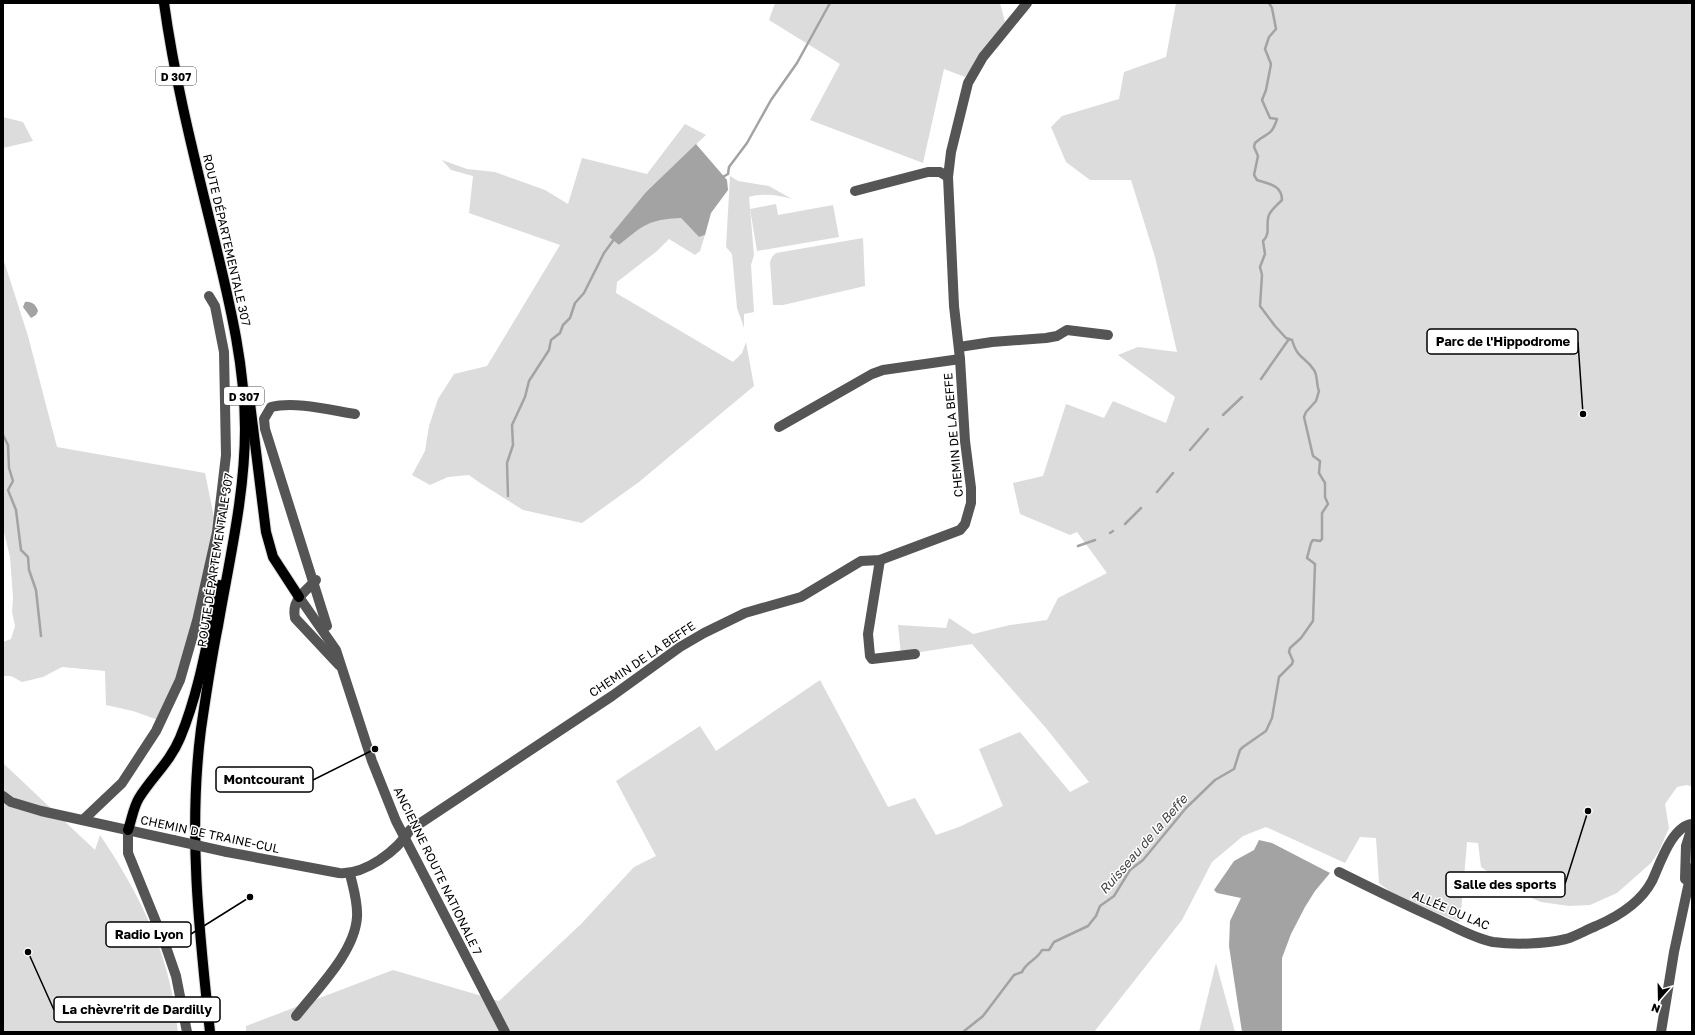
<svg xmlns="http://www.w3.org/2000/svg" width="1695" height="1035" font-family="'Golos Text',sans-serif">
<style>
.green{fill:#dcdcdc}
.water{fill:#a3a3a3}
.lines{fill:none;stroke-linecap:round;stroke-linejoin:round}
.stream{stroke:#a3a3a3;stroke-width:2.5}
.major-casing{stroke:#dbdbdb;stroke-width:12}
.minor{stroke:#555;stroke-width:10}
.major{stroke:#000;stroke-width:10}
.minor-bridge{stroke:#555;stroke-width:10}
.labels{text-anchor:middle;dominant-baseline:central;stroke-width:3;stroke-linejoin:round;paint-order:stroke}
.shield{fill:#fff;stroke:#4c4c4c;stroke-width:1}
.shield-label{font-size:11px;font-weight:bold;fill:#000}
.street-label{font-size:12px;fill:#000;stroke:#fff}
.water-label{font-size:13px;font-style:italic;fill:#444;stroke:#fff}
.leader{fill:none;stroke:#000;stroke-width:1.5}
.callout-dot{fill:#000;stroke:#fff;stroke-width:1.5}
.callout{fill:#fff;stroke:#000;stroke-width:1.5}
.callout-label{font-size:13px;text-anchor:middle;font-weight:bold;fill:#000}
</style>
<rect width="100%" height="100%" fill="#fff"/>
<g class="green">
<path d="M 775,3 L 1000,3 L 1005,22 L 965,77 L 944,69 L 923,163 L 810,120 L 840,64 L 769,20 Z"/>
<path d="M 1176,3 L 1692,3 L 1692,787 L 1687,785 L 1677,787 L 1665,804 L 1669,828 L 1659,851 L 1651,863 L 1617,893 L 1590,905 L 1569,906 L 1541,902 L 1515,891 L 1481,867 L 1478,843 L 1467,842 L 1461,913 L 1459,922 L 1397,897 L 1379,883 L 1376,838 L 1360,837 L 1345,863 L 1266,827 L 1243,836 L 1212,862 L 1182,920 L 1094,1032 L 246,1032 L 246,1026 L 393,970 L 499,1001 L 581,924 L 634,867 L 656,856 L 616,781 L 700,726 L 716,751 L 820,680 L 888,807 L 915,798 L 936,835 L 959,827 L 1003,806 L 979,749 L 1020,732 L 1070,792 L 1089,782 L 1046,728 L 972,644 L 901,655 L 898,625 L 946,628 L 949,618 L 973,634 L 1010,625 L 1047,620 L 1058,598 L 1107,573 L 1077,532 L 1070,535 L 1020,514 L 1013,483 L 1043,476 L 1066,404 L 1104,418 L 1113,401 L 1166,423 L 1175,397 L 1118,355 L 1138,347 L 1177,352 L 1155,257 L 1131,180 L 1090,180 L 1066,162 L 1051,127 L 1062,116 L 1119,99 L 1124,72 L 1166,57 Z"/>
<path d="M 3,117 L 23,122 L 33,141 L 3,148 Z"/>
<path d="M 685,124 L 706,135 L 646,192 L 609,237 L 619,245 C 645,224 648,220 681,218 L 699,237 L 705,235 L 700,251 L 695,255 L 669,239 L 657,251 L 617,282 L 616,293 L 733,362 L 742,353 L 746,342 L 754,386 L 639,482 L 582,523 L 523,510 L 480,483 L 469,475 L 448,477 L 430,485 L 412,475 L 425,451 L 429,426 L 438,399 L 454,374 L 487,366 L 560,245 L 469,213 L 473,176 L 451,170 L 442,160 L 467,169 L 495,172 L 545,190 L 568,204 L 582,158 L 647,174 Z"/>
<path d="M 730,176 L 738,181 L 769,186 L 792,199 C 779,195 762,193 749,197 L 754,255 L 751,265 L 754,312 L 744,314 L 744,328 L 737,308 L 732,254 L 726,247 Z"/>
<path d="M 776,204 L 778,215 L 833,205 L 839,237 L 757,251 L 750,209 Z"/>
<path d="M 863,238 L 865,286 L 783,305 L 773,305 L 770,262 L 772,257 L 776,253 Z"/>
<path d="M 3,258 L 28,336 L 57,447 L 205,473 L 217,532 L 197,621 L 161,721 L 133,711 L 106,705 L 105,671 L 62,667 L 43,677 L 22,682 L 11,676 L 3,676 L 3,642 L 11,639 L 15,626 L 12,612 L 13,598 L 10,557 L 3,528 Z"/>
<path d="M 3,763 L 95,850 L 100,835 C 132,882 161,937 172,993 C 175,1006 176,1019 178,1032 L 3,1032 Z"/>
<path d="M 1216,963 L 1235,1032 L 1199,1032 Z"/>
</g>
<g class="water">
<path d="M 696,144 L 727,180 L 728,190 L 711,213 L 705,235 L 699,237 L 681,218 C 648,220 645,224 619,245 L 609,237 L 646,192 Z"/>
<path d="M 25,302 C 32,301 36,305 38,311 L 36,315 L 31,318 L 23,307 Z"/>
<path d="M 1259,840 L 1272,843 L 1330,873 L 1315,891 L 1305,907 L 1291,934 L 1282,958 L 1282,1032 L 1242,1032 L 1229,946 L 1230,921 L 1241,898 L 1217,893 L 1214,890 L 1234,861 L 1254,850 Z"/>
</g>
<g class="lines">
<g class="stream">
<path d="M 721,178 L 728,174 L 729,167 L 747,143 L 771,100 L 797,63 L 830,3"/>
<path d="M 1261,379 L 1289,339"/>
<path d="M 1223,415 L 1242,397"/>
<path d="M 3,435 L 8,445 L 9,468 L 13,481 L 8,490 L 16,510 L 21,550 L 28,557 L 29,570 L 36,590 L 41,636"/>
<path d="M 1190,450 L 1208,429"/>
<path d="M 1157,492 L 1173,473"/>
<path d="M 508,496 L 507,463 L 513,445 L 512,425 L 525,397 L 529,381 L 549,350 L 551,340 L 560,333 L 563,325 L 570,318 L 575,303 L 584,293 L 604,253 L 615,238"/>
<path d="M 1125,524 L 1141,508"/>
<path d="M 1110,533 L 1113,531"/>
<path d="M 1078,546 L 1095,540"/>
<path d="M 963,1032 L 983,1016 L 1014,975 L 1022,972 C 1026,962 1037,960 1042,950 L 1049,950 L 1054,942 L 1088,926 L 1096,916 L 1100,906 L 1114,896 L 1130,870 L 1143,860 L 1186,808 L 1215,780 L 1234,769 L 1240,750 L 1243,747 L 1266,731 L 1272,718 L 1279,677 L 1292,664 L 1293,661 L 1289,652 L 1290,648 L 1301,638 L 1313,621 L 1315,564 L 1307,558 L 1311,543 L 1313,540 L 1320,541 L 1322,539 L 1322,513 L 1328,504 L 1325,497 L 1325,483 L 1319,473 L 1320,461 L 1313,456 L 1304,417 L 1306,412 L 1316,401 L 1319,391 C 1316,384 1318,376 1314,370 C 1305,356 1298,360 1292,340 L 1286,338 L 1275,326 L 1260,306 L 1262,275 L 1260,267 L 1265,254 L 1263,241 C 1272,233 1264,222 1270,213 C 1273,208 1278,204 1282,200 C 1282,185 1269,184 1257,180 L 1254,175 L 1258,156 L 1254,147 L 1255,143 C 1266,132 1271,138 1277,119 L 1270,118 L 1262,100 L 1266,90 L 1271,64 L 1265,49 L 1269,37 L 1276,29 L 1272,8 L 1269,3"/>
</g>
<g class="major-casing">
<g id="major">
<path d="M 164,3 C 175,83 195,160 214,238 C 229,301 245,364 245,429 C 245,495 229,561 218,626 C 211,660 206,695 201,729 C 188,830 199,931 210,1032"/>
<path d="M 249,395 L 266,532 L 273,557 L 299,597"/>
<path d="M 128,830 C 132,819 133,808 139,798 C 152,777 170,762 180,738 C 200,690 208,636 219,585"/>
</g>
</g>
<g class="minor">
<path d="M 855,191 L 928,172 L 940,172 L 948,177"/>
<path d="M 959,347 L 992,342 L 1046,338 L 1057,336 L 1067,330 L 1108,335"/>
<path d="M 779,427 L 872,374 L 883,370 L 960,359"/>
<path d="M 880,560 L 868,634 L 870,656 L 872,659 L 915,654"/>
<path d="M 316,580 C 305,592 291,600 295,618 L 339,665"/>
<path d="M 299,597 L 336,650 L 372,761 L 396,821 L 505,1032"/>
<path d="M 327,626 L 265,429 L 264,419 L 271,407 C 295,401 330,410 355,414"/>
<path d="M 3,796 L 11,802 L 41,811 L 173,840"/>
<path d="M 83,820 L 122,783 L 156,731 L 180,680 L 197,621 L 217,532 L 226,455 L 224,352 L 215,306 L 209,296"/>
<path d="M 128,830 L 128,853 L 165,944 L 176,976 L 187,1032"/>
<path d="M 227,852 L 339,873 C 365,875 397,851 410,830 L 612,696 L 680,647 L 704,633 L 745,613 L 801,597 L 861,561 L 880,560 L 960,530 L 965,524 L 971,503 L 971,488 L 965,441 L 960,359 L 954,306 L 948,177 L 951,152 L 968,83 L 983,57 L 1027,3"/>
<path d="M 1339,872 C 1371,888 1404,904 1437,919 C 1455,927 1473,938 1493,942 C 1515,945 1544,944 1566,939 C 1576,936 1586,930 1596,926 C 1617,917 1641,902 1652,881 C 1660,864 1672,826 1692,824"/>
<path d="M 1685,879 L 1686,846 L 1692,827"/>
<path d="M 296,1016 C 317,989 355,952 357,917 C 358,902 353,887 350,874"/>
<path d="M 1661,1032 L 1674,952 L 1692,868"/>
</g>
<use href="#major" class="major"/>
<path class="minor-bridge" d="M 173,840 L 227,852"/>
</g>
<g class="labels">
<g class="shield">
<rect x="156" y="67" width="40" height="18" rx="3"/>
<rect x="224" y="387" width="40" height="18" rx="3"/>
</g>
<g class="shield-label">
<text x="176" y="76">D 307</text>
<text x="244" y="396">D 307</text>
</g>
<g class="street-label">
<text transform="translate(227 240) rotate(77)">ROUTE DÉPARTEMENTALE 307</text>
<text transform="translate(953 435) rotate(-95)">CHEMIN DE LA BEFFE</text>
<text transform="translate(215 560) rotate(-81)">ROUTE DÉPARTEMENTALE 307</text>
<text transform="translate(642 659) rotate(-34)">CHEMIN DE LA BEFFE</text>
<text transform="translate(210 834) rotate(12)">CHEMIN DE TRAINE-CUL</text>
<text transform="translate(438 871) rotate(64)">ANCIENNE ROUTE NATIONALE 7</text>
<text transform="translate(1451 910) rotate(23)">ALLÉE DU LAC</text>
</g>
<g class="water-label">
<text transform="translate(1143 844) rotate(-49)">Ruisseau de la Beffe</text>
</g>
</g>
<path class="leader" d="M1583 414L1578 342M375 749L313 780M1588 811L1565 884M250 897L191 934M28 952L54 1010"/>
<g class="callout-dot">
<circle cx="1583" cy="414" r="4"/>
<circle cx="375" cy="749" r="4"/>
<circle cx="1588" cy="811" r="4"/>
<circle cx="250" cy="897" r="4"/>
<circle cx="28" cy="952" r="4"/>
</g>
<g class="callout">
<rect x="1427" y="329" width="151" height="25" rx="4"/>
<rect x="216" y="767" width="97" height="25" rx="4"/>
<rect x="1446" y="872" width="119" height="25" rx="4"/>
<rect x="106" y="922" width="85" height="25" rx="4"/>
<rect x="54" y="997" width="166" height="25" rx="4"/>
</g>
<g class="callout-label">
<text x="1503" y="346">Parc de l'Hippodrome</text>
<text x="264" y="784">Montcourant</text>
<text x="1505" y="889">Salle des sports</text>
<text x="149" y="939">Radio Lyon</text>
<text x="137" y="1014">La chèvre'rit de Dardilly</text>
</g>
<rect width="1695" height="1035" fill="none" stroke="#000000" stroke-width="8"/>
<g transform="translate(1659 999) rotate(200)" stroke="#ffffff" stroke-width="3" paint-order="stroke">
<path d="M0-3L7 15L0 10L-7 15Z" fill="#000000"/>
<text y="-6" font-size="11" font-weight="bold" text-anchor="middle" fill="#000000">N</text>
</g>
</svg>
